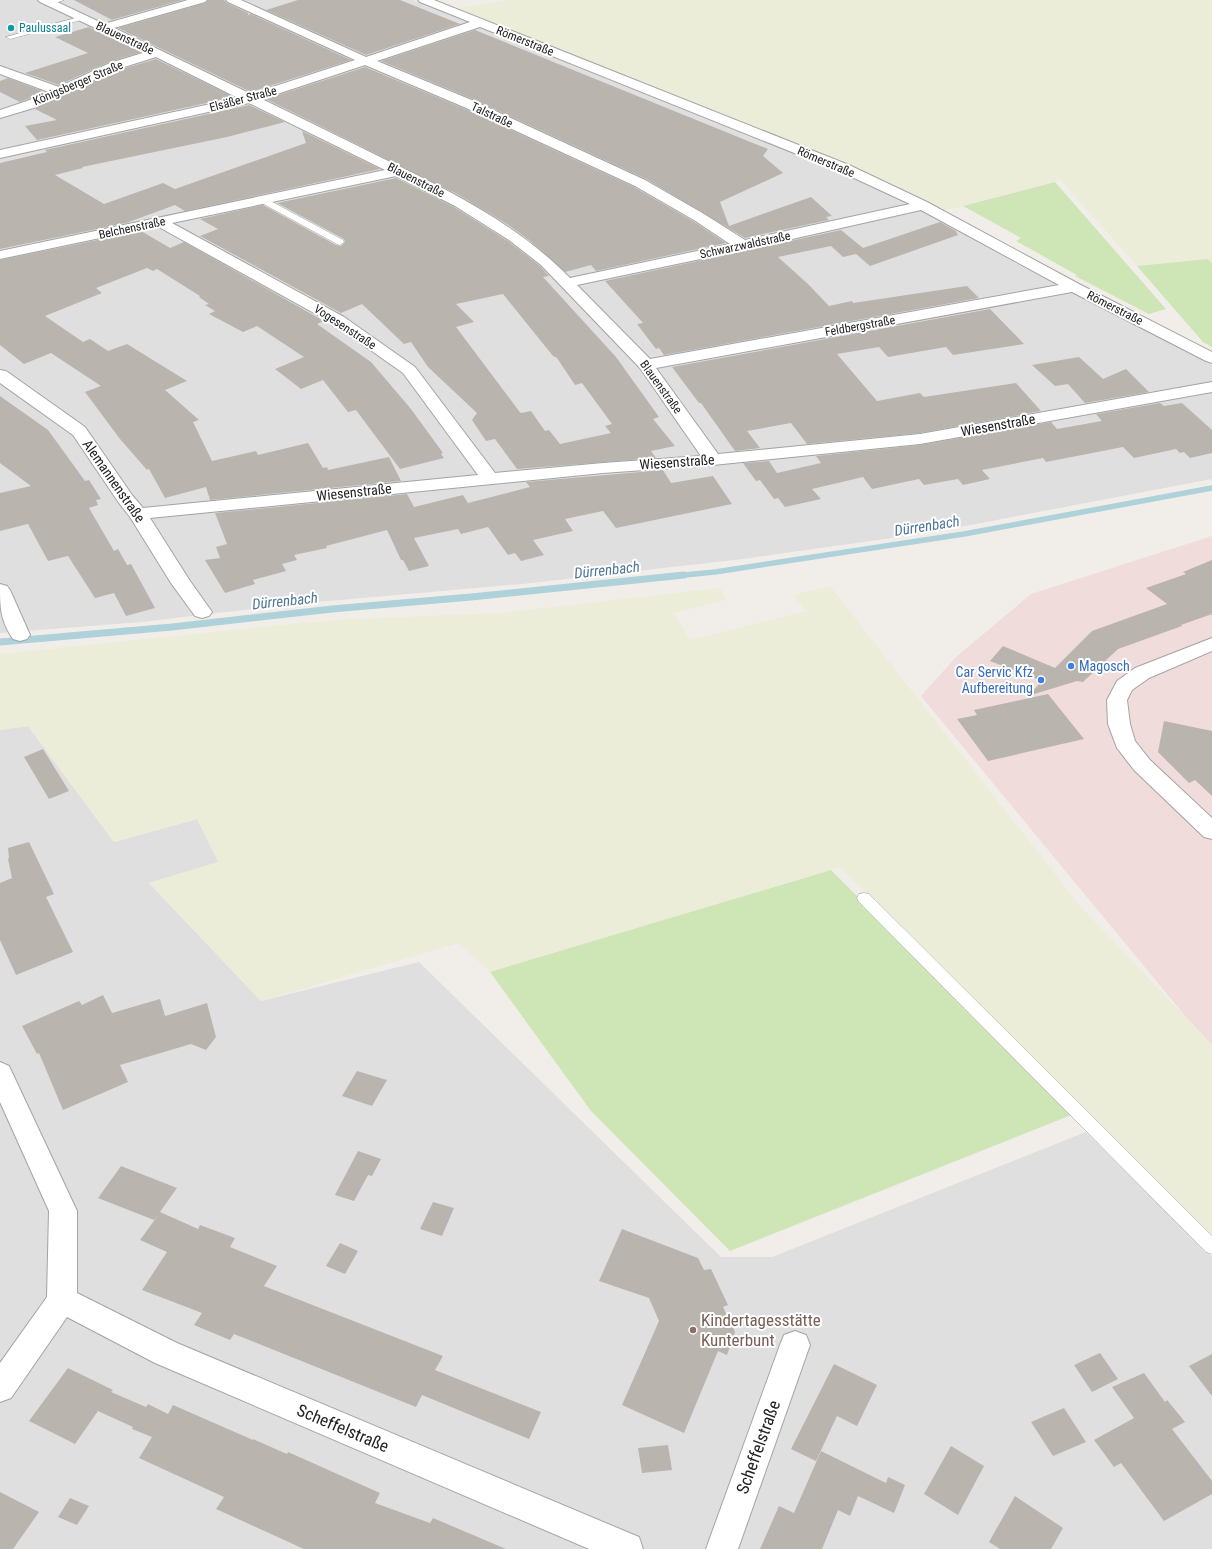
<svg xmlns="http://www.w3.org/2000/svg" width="1212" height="1549" font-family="'Roboto Condensed',sans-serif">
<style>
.residential{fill:#e0dfdf}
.commercial{fill:#efdcdb}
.farmland{fill:#ecedd8}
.grass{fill:#cee5b6}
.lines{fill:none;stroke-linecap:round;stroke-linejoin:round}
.stream-far1{stroke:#afd1d9;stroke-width:5.5}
.stream{stroke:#afd1d9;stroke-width:7}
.building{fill:#bab4af;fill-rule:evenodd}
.service-casing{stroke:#a3a3a3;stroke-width:1}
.minor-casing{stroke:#a3a3a3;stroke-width:2}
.service{fill:#fff;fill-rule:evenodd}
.minor{fill:#fff;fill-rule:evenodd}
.culture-dot{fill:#0f9aa8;stroke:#fff;stroke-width:1.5}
.shop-dot{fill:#3f7fe0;stroke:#fff;stroke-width:1.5}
.education-dot{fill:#8d6e63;stroke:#fff;stroke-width:1.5}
.labels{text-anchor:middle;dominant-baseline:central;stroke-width:4;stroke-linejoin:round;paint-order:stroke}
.far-culture-label{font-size:12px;fill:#0d838f;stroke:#fff;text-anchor:start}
.far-street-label{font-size:12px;fill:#222;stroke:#fff}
.street-label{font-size:14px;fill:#222;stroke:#fff}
.shop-label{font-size:14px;fill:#366cbe;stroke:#fff;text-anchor:start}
.water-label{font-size:15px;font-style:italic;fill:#507799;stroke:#fff}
.near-education-label{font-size:17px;fill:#785e54;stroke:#fff;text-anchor:start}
.near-street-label{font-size:17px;fill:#222;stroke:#fff}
</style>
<rect width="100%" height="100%" fill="#f1eeea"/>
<g class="residential">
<path d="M 0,0 L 413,0 L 836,170 L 920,209 L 1212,365 L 1212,479 L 928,533 L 743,559 L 532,583 L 295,604 L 142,622 L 0,633 Z"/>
<path d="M 28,726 L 114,842 L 197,819 L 219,862 L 149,883 L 261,1001 L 419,962 L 721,1257 L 772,1257 L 1086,1132 L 1212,1257 L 1212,1549 L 0,1549 L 0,730 Z"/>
</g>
<path class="commercial" d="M 1212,536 L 1212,1045 L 1186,1017 L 921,696 L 956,657 L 1031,594 Z"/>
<g class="farmland">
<path d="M 509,0 L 1212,0 L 1212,263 L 1208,259 L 1137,266 L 1060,180 L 943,211 L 895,186 L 814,151 L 503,28 L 459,8 Z"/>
<path d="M 830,586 L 1080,906 L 1212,1045 L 1212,1240 L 840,867 L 490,972 L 459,943 L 261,1001 L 149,883 L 218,862 L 197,819 L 114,842 L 28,726 L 0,730 L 0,654 L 291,624 L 349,619 L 500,613 L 720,588 L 726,600 L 674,613 L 690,640 L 806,611 L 793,595 Z"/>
</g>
<g class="grass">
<path d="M 1055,182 L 1166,309 L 1149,314 L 1075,276 L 1077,275 L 1016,241 L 1021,238 L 963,206 Z"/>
<path d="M 1208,259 L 1212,263 L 1212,347 L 1203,342 L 1137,266 Z"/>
<path d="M 831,870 L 1074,1114 L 730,1251 L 591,1111 L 490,972 Z"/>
</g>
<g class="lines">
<path class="stream-far1" d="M 674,576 L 715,572 L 964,534 L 1212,488"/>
<path class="stream" d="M 0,642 L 172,627 L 332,609 L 471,597 L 684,575"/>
</g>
<g class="building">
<path d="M 74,0 L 183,0 L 104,22 L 112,20 Z"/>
<path d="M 208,0 L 224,0 L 227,3 L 248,13 L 248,15 L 251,14 L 351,60 L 251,92 L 118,28 L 205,3 Z"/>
<path d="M 298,0 L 400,0 L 460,24 L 366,55 L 266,10 Z"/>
<path d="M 89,27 L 142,52 L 109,62 L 59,85 L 25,73 L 88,53 L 55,37 Z"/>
<path d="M 475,30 L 768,149 L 763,156 L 783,173 L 720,202 L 729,226 L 811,197 L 832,216 L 826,217 L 829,220 L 745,238 L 646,179 L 475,100 L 381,61 Z"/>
<path d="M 156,59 L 234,97 L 37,140 L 25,126 L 57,120 L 35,109 L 119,70 Z"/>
<path d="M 365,67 L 463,108 L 634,187 L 693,221 L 726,243 L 596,271 L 591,265 L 565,272 L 529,240 L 507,224 L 459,195 L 266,99 Z"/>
<path d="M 8,78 L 45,92 L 20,102 L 0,92 L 0,81 Z"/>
<path d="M 249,105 L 285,122 L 227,137 L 82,167 L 83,168 L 55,175 L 104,204 L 163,183 L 175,189 L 306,143 L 302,131 L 380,169 L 185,211 L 175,205 L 126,223 L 0,249 L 0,163 L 47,152 L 45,150 Z"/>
<path d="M 396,178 L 454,207 L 508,241 L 540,266 L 549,276 L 543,277 L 616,357 L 659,417 L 653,419 L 675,446 L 651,451 L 656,458 L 517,469 L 495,439 L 486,441 L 472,420 L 477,413 L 428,367 L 411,342 L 404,344 L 362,304 L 341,313 L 200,236 L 218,229 L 200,219 L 263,205 L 336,245 L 341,246 L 345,242 L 344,239 L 277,203 ZM 503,294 L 553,356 L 557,358 L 575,385 L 582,383 L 612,424 L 605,426 L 611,433 L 560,444 L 549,430 L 545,431 L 531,411 L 521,413 L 519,411 L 456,327 L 474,322 L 456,304 Z"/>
<path d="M 940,222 L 956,231 L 958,235 L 870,266 L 856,254 L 843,257 L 831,246 L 778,257 L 808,284 L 829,306 L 852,301 L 853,303 L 967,286 L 979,298 L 664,355 L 659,348 L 656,349 L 637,324 L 643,323 L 605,281 L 841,230 L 863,248 Z"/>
<path d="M 141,231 L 170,248 L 184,242 L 324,321 L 317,324 L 371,362 L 411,409 L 443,453 L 441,454 L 444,458 L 400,469 L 356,410 L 348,412 L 323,380 L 301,389 L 275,369 L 304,357 L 257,326 L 243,332 L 209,314 L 215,311 L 205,305 L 209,304 L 199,297 L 200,296 L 157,269 L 153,271 L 147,268 L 96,288 L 102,293 L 45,316 L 83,342 L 90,339 L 108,351 L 127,344 L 187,381 L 165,390 L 199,420 L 193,422 L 212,461 L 256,451 L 258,455 L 308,443 L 323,468 L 327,467 L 328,470 L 389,457 L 401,481 L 210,500 L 206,487 L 165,498 L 149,469 L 147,470 L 120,439 L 85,392 L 101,386 L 51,353 L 24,364 L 0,345 L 0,260 Z"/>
<path d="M 990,309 L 1024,344 L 953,355 L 946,347 L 888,357 L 879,347 L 837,354 L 877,401 L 920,393 L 924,397 L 1016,383 L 1041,411 L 920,433 L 807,444 L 791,423 L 747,431 L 760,448 L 735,451 L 701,403 L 699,403 L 672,367 Z"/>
<path d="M 1079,357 L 1103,379 L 1126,369 L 1149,392 L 1085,403 L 1068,384 L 1055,386 L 1032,365 Z"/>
<path d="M 0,396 L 48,430 L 85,481 L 89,480 L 101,499 L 96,500 L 98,505 L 89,508 L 114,551 L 118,549 L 127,565 L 131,564 L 155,608 L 126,616 L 114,593 L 95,598 L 68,556 L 48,561 L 28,524 L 0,531 L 0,493 L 31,486 L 0,463 Z"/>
<path d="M 1160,403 L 1164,406 L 1182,403 L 1212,430 L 1212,453 L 1190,458 L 1184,452 L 1180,453 L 1176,449 L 1134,458 L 1123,447 L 1046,462 L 1043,458 L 982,470 L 990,479 L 963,485 L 958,479 L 924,485 L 919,479 L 872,489 L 863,477 L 812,489 L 821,499 L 785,507 L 778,498 L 774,499 L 760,480 L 756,481 L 743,463 L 769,461 L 777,473 L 821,463 L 816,456 L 920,445 L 1051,422 L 1057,429 L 1102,421 L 1096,414 Z"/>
<path d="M 663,470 L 671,483 L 713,476 L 732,504 L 616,528 L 603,511 L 565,519 L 573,531 L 533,540 L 544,555 L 521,561 L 515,553 L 508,555 L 488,527 L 461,534 L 458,529 L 414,538 L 429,566 L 409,571 L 403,560 L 401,560 L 387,530 L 326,546 L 327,548 L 294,555 L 297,560 L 282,564 L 286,571 L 253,580 L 255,584 L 225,593 L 205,560 L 220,558 L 216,547 L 227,544 L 215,513 L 407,494 L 414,507 L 463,495 L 468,503 L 530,487 L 526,482 Z"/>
<path d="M 1212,560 L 1212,614 L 1181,625 L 1182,626 L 1118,649 L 1083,682 L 1077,681 L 1028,696 L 1042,681 L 990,661 L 1003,646 L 1055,668 L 1092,631 L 1167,604 L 1146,588 L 1186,574 L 1183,572 Z"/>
<path d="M 1048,694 L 1084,739 L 988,761 L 957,719 L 977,715 L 974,710 Z"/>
<path d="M 1164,721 L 1212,731 L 1212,796 L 1195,780 L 1189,783 L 1158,752 Z"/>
<path d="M 43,749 L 69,791 L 49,799 L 24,757 Z"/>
<path d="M 29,842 L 54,894 L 46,897 L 73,952 L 16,975 L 0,940 L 0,883 L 12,878 L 8,859 L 9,858 L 8,848 Z"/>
<path d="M 103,995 L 112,1013 L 160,999 L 165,1016 L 207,1003 L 216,1037 L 206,1050 L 191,1044 L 120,1065 L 128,1082 L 63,1110 L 39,1053 L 37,1054 L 22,1026 L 79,1001 L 82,1005 Z"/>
<path d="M 357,1071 L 387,1080 L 372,1106 L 342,1096 Z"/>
<path d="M 358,1151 L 381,1159 L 372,1176 L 368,1175 L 354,1201 L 335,1195 Z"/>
<path d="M 121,1166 L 177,1188 L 160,1212 L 198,1229 L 200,1225 L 235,1238 L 230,1247 L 277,1266 L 264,1286 L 443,1356 L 435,1370 L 541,1412 L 529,1439 L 422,1395 L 416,1407 L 234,1334 L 230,1340 L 194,1325 L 202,1313 L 142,1290 L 167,1252 L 140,1240 L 159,1214 L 154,1220 L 98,1198 Z"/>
<path d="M 433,1202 L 454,1208 L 442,1236 L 420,1229 Z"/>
<path d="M 622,1229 L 698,1258 L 704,1270 L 711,1269 L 728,1305 L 723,1307 L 735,1332 L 727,1355 L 718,1351 L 684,1433 L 622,1405 L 659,1321 L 649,1298 L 599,1281 Z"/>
<path d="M 340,1243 L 358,1251 L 345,1274 L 326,1266 Z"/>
<path d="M 1100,1353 L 1118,1379 L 1092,1392 L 1074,1365 Z"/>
<path d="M 1212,1354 L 1212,1396 L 1189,1366 Z"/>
<path d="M 834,1364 L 877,1385 L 857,1426 L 837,1416 L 816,1461 L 791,1449 Z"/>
<path d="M 68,1368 L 113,1390 L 111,1392 L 146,1407 L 148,1404 L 168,1414 L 173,1405 L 253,1440 L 253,1439 L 287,1454 L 288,1452 L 380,1493 L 375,1503 L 430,1523 L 433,1518 L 506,1549 L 304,1549 L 216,1509 L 224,1497 L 139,1458 L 152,1437 L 132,1429 L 133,1427 L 98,1411 L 75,1444 L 29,1421 Z"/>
<path d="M 1144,1373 L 1165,1402 L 1167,1400 L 1185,1422 L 1172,1429 L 1212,1481 L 1212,1494 L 1164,1521 L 1121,1463 L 1114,1467 L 1094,1440 L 1134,1418 L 1112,1387 Z"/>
<path d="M 1064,1408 L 1086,1442 L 1053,1456 L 1031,1422 Z"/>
<path d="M 668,1445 L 672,1470 L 642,1473 L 638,1448 Z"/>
<path d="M 951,1446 L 984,1466 L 958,1515 L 924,1494 Z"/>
<path d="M 821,1451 L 886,1483 L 888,1477 L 905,1485 L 894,1513 L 858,1496 L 850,1516 L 838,1510 L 822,1549 L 760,1549 L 779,1506 L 794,1513 Z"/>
<path d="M 0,1492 L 39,1512 L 13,1549 L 0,1549 Z"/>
<path d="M 1015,1496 L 1063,1528 L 1051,1549 L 1000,1549 L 989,1542 Z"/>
<path d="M 70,1498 L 89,1506 L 77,1525 L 58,1517 Z"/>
</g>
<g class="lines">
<g class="service-casing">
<g id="service">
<path d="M 53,0 L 64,0 L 50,5 L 47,3 Z"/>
<path d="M 83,16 L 85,17 L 85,19 L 10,39 L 6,37 Z"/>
<path d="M 263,197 L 343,240 L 344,242 L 340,245 L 337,244 L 260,202 L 259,200 L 260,198 Z"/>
<path d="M 864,893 L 869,894 L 1212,1236 L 1212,1254 L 1206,1252 L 859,902 L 857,898 L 859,894 Z"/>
</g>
</g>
<g class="minor-casing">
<g id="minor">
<path d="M 38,0 L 53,0 L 104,24 L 188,0 L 207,0 L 205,2 L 114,28 L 251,94 L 355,60 L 228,2 L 226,0 L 241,0 L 366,57 L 470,22 L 420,2 L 418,0 L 434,0 L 849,165 L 927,202 L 1079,284 L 1212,352 L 1212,363 L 1206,361 L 1072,292 L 656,368 L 718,454 L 920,434 L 1212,382 L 1212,392 L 920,444 L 713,465 L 603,473 L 150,518 L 190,581 L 212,612 L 209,616 L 202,618 L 195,616 L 171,583 L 130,517 L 119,503 L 73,435 L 0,383 L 0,370 L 6,371 L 85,427 L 132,495 L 143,508 L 478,475 L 403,373 L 332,323 L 157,226 L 0,259 L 0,251 L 385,170 L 249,103 L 0,158 L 0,150 L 238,98 L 156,57 L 118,69 L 37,107 L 0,118 L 0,110 L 27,101 L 49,92 L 0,74 L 0,66 L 59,87 L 110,63 L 146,52 L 40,2 ZM 480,27 L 839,171 L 910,204 L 745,240 L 704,214 L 645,180 L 474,101 L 377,61 ZM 365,65 L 464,107 L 635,186 L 694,220 L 730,244 L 570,278 C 518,225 451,191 384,159 C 344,139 303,119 262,99 ZM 396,176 L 455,206 L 509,240 L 541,265 L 640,368 L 701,456 L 603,463 L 495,473 L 415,367 L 344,317 L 172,223 ZM 921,210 L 1059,285 L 650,359 L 577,285 L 743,250 Z"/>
<path d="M 0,584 L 7,586 L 10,590 L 30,635 L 27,639 L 20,641 L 13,639 C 0,620 0,607 0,584 Z"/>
<path d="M 1212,638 L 1212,651 L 1149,678 L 1132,690 L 1127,700 L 1130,724 L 1135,741 L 1150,760 L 1212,818 L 1212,839 L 1204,837 L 1134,770 L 1117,748 L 1108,724 L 1107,700 L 1117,681 L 1135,668 Z"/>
<path d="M 0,1062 L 9,1066 L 77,1211 L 77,1293 L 177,1343 L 639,1537 L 643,1549 L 589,1549 L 155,1363 L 67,1317 L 11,1398 L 0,1402 L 0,1363 L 47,1297 L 49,1211 L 0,1102 Z"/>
<path d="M 795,1331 L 806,1335 L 810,1345 L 738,1549 L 706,1549 L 780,1345 L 784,1335 Z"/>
</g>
</g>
<use href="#service" class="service"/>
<use href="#minor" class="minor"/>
</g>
<circle class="culture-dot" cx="11" cy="28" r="4"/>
<g class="shop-dot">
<circle cx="1071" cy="666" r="4"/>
<circle cx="1041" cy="680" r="4"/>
</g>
<circle class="education-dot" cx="693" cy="1330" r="4"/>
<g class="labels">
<g class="far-culture-label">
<text x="19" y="28">Paulussaal</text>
</g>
<g class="far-street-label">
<text transform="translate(125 38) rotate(25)">Blauenstraße</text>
<text transform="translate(525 41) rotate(22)">Römerstraße</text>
<text transform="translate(78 83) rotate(-23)">Königsberger Straße</text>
<text transform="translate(243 99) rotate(-15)">Elsäßer Straße</text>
<text transform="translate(492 115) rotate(25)">Talstraße</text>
<text transform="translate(826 162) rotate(23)">Römerstraße</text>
<text transform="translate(416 180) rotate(27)">Blauenstraße</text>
<text transform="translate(132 228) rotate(-12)">Belchenstraße</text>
<text transform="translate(745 245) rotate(-12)">Schwarzwaldstraße</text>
<text transform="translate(1115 308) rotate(27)">Römerstraße</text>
<text transform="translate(860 326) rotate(-10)">Feldbergstraße</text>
<text transform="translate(345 327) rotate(33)">Vogesenstraße</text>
<text transform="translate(661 387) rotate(54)">Blauenstraße</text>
</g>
<g class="street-label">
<text transform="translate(998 425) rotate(-10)">Wiesenstraße</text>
<text transform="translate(677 462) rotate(-4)">Wiesenstraße</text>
<text transform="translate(114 481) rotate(55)">Alemannenstraße</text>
<text transform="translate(354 492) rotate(-6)">Wiesenstraße</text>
</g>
<g class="shop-label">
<text x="1079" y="666">Magosch</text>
<text x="1033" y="672" text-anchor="end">Car Servic Kfz<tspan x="1033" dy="16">Aufbereitung</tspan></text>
</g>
<g class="water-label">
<text transform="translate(927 526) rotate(-9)">Dürrenbach</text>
<text transform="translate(607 570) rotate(-6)">Dürrenbach</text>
<text transform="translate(285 601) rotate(-6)">Dürrenbach</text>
</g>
<g class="near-education-label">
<text x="701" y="1320">Kindertagesstätte<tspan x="701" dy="20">Kunterbunt</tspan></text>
</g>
<g class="near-street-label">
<text transform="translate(343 1428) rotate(23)">Scheffelstraße</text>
<text transform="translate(758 1447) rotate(-70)">Scheffelstraße</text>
</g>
</g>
</svg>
